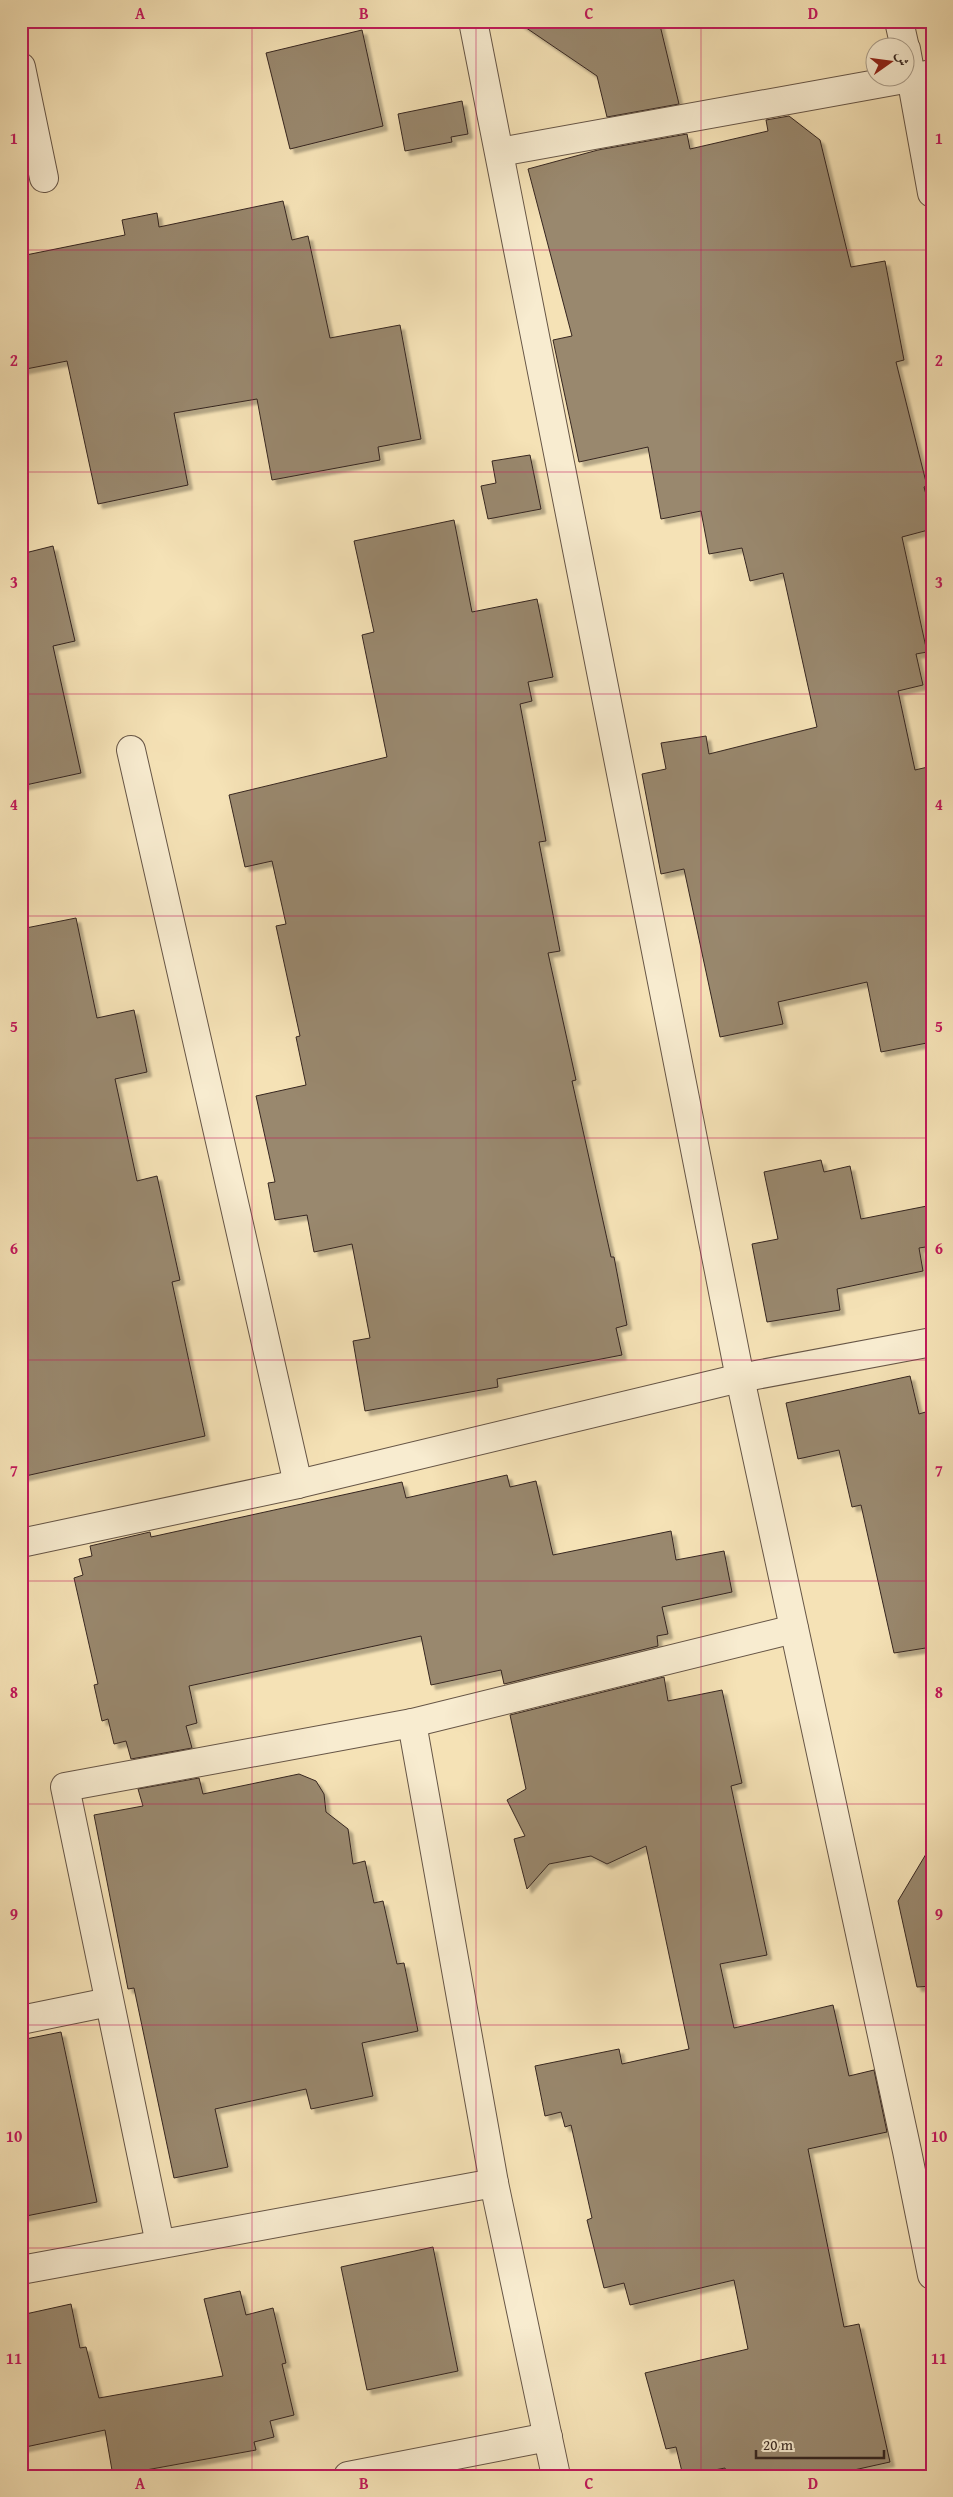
<svg xmlns="http://www.w3.org/2000/svg" width="953" height="2497" font-family="'Gentium Book Plus',Amiri,serif">
<style>
.building{fill:#99886e;stroke:#362620;filter:url(#shadow)}
.lines{fill:none;stroke-linecap:round;stroke-linejoin:round}
.street-casing{stroke:#665546;stroke-width:30}
.street{stroke:#f8ecd0;stroke-width:28}
.grid{fill:none;stroke:#c2185b;stroke-width:1;stroke-opacity:0.55}
.neatline{fill:none;stroke:#c2185b;stroke-width:2}
.grid-label{font-size:16px;text-anchor:middle;font-weight:bold;fill:#c2185b}
</style>
<defs>
<filter id="shadow"><feDropShadow dx="4.5" dy="4.5" stdDeviation="1" flood-color="#0004"/></filter>
</defs>
<rect width="100%" height="100%" fill="#f5e2b6"/>
<filter id="stains"><feTurbulence type="fractalNoise" baseFrequency=".004" numOctaves="4"/><feColorMatrix values="0 0 0 0 .2 0 0 0 0 .09 0 0 0 0 .02 0 0 0 .5 -.17"/></filter>
<radialGradient id="worn" r=".72"><stop offset=".6" stop-color="#630" stop-opacity="0"/><stop offset="1" stop-color="#630" stop-opacity=".3"/></radialGradient>
<g class="building">
<path d="M 516,21 L 659,21 L 679,104 L 607,117 L 597,76 Z"/>
<path d="M 362,30 L 383,126 L 290,149 L 266,53 Z"/>
<path d="M 462,101 L 468,134 L 451,137 L 452,142 L 405,151 L 398,114 Z"/>
<path d="M 789,116 L 820,140 L 851,267 L 885,261 L 904,360 L 896,362 L 927,486 L 924,487 L 932,517 L 932,529 L 902,537 L 927,652 L 916,654 L 923,685 L 898,691 L 915,770 L 932,766 L 932,1042 L 881,1052 L 867,982 L 778,1002 L 783,1024 L 720,1037 L 684,869 L 661,874 L 642,774 L 666,769 L 661,743 L 706,736 L 709,754 L 817,727 L 783,573 L 750,581 L 742,548 L 709,554 L 701,511 L 661,519 L 648,447 L 579,462 L 553,340 L 572,336 L 528,169 L 598,150 L 687,134 L 690,149 L 768,131 L 766,120 Z"/>
<path d="M 283,201 L 292,240 L 308,236 L 330,338 L 400,325 L 421,439 L 378,447 L 380,460 L 272,480 L 257,399 L 174,413 L 188,485 L 98,504 L 67,361 L 21,370 L 21,256 L 125,235 L 122,220 L 157,213 L 159,227 Z"/>
<path d="M 530,455 L 541,509 L 488,519 L 481,486 L 496,483 L 492,461 Z"/>
<path d="M 454,520 L 472,612 L 537,599 L 553,677 L 528,682 L 532,701 L 520,704 L 546,841 L 539,842 L 560,951 L 548,953 L 576,1080 L 572,1081 L 611,1257 L 614,1257 L 627,1325 L 616,1328 L 622,1355 L 497,1379 L 498,1387 L 365,1411 L 353,1341 L 370,1338 L 352,1244 L 314,1252 L 307,1215 L 275,1220 L 268,1183 L 275,1182 L 256,1096 L 306,1085 L 296,1037 L 300,1036 L 276,926 L 286,924 L 272,861 L 245,867 L 229,795 L 387,757 L 362,635 L 374,632 L 354,541 Z"/>
<path d="M 53,546 L 75,641 L 53,646 L 81,773 L 21,786 L 21,554 Z"/>
<path d="M 76,918 L 97,1018 L 134,1010 L 147,1072 L 115,1079 L 137,1181 L 157,1176 L 180,1280 L 172,1282 L 205,1436 L 21,1477 L 21,929 Z"/>
<path d="M 821,1160 L 824,1172 L 850,1166 L 861,1219 L 932,1205 L 932,1246 L 919,1248 L 923,1271 L 837,1289 L 840,1310 L 767,1322 L 752,1244 L 778,1239 L 764,1172 Z"/>
<path d="M 910,1376 L 919,1414 L 932,1410 L 932,1647 L 894,1653 L 861,1505 L 852,1507 L 839,1450 L 798,1459 L 786,1403 Z"/>
<path d="M 507,1475 L 510,1487 L 536,1481 L 553,1555 L 671,1531 L 676,1560 L 724,1551 L 732,1592 L 662,1607 L 668,1634 L 657,1636 L 658,1646 L 504,1684 L 501,1670 L 431,1685 L 421,1636 L 189,1686 L 197,1723 L 186,1726 L 192,1748 L 131,1759 L 126,1741 L 114,1744 L 108,1719 L 102,1721 L 94,1685 L 98,1684 L 74,1578 L 83,1575 L 79,1559 L 92,1556 L 90,1546 L 150,1532 L 151,1537 L 402,1482 L 406,1498 Z"/>
<path d="M 664,1677 L 668,1701 L 722,1690 L 742,1783 L 731,1786 L 767,1955 L 720,1964 L 734,2028 L 833,2005 L 849,2076 L 874,2070 L 887,2132 L 808,2149 L 844,2327 L 859,2324 L 890,2462 L 827,2476 L 727,2476 L 725,2468 L 683,2476 L 676,2447 L 666,2449 L 645,2373 L 748,2349 L 734,2280 L 630,2305 L 624,2283 L 604,2288 L 587,2220 L 592,2218 L 571,2125 L 565,2127 L 561,2112 L 545,2116 L 535,2066 L 619,2049 L 622,2064 L 689,2049 L 646,1846 L 607,1864 L 591,1856 L 549,1864 L 527,1889 L 514,1839 L 525,1836 L 507,1800 L 526,1789 L 510,1715 Z"/>
<path d="M 299,1774 L 316,1781 L 324,1794 L 326,1812 L 348,1829 L 353,1864 L 365,1861 L 374,1903 L 383,1901 L 397,1964 L 404,1963 L 418,2031 L 362,2043 L 373,2096 L 311,2109 L 306,2089 L 215,2109 L 228,2167 L 174,2178 L 134,1988 L 128,1989 L 94,1815 L 143,1806 L 138,1789 L 199,1778 L 203,1794 Z"/>
<path d="M 932,1844 L 932,1986 L 917,1987 L 898,1901 Z"/>
<path d="M 61,2032 L 97,2202 L 21,2217 L 21,2040 Z"/>
<path d="M 433,2247 L 458,2371 L 367,2390 L 341,2267 Z"/>
<path d="M 240,2291 L 246,2315 L 273,2308 L 286,2363 L 282,2364 L 294,2415 L 270,2421 L 274,2437 L 254,2442 L 256,2450 L 113,2476 L 105,2430 L 21,2448 L 21,2315 L 71,2304 L 80,2348 L 86,2347 L 99,2398 L 223,2376 L 204,2299 Z"/>
</g>
<g class="lines">
<g class="street-casing">
<g id="street">
<path d="M 473,21 L 740,1378 L 907,2151 L 932,2275"/>
<path d="M 899,21 L 905,48"/>
<path d="M 906,49 L 932,193"/>
<path d="M 21,67 L 44,178"/>
<path d="M 500,152 L 932,74"/>
<path d="M 131,750 L 298,1484"/>
<path d="M 21,1543 L 298,1484 L 740,1378 L 932,1342"/>
<path d="M 412,1723 L 494,2183 L 556,2476"/>
<path d="M 21,2020 L 109,2002"/>
<path d="M 160,2244 L 65,1787 L 412,1723 L 794,1629"/>
<path d="M 21,2270 L 494,2183"/>
<path d="M 348,2476 L 548,2437"/>
</g>
</g>
<use href="#street" class="street"/>
</g>
<path class="grid" d="M 252,21 L 252,2476M 476,21 L 476,2476M 701,21 L 701,2476M 21,250 L 932,250M 21,472 L 932,472M 21,694 L 932,694M 21,916 L 932,916M 21,1138 L 932,1138M 21,1360 L 932,1360M 21,1581 L 932,1581M 21,1804 L 932,1804M 21,2025 L 932,2025M 21,2248 L 932,2248"/>
<rect width="953" height="2497" fill="none" stroke="#f5e2b6" stroke-width="55"/>
<g transform="translate(890 62) rotate(76)"><circle r="24" fill="#f8ecd0" stroke="#aa9d8a"/>
<path d="M0-4L9 19L0 12L-9 19Z" fill="#8f2418"/>
<text y="-8" font-size="14" font-weight="bold" text-anchor="middle" fill="#362620">ش</text>
</g>
<path d="M756 2450v8h128v-8" fill="none" stroke="#362620" stroke-width="2.5"/>
<text x="763" y="2450" font-size="15" fill="#362620" stroke="#f8ecd0" stroke-width="4" paint-order="stroke">20 m</text>
<rect x="28" y="28" width="898" height="2442" class="neatline"/>
<g class="grid-label">
<text x="140" y="19">A</text>
<text x="364" y="19">B</text>
<text x="589" y="19">C</text>
<text x="813" y="19">D</text>
<text x="14" y="144">1</text>
<text x="939" y="144">1</text>
<text x="14" y="366">2</text>
<text x="939" y="366">2</text>
<text x="14" y="588">3</text>
<text x="939" y="588">3</text>
<text x="14" y="810">4</text>
<text x="939" y="810">4</text>
<text x="14" y="1032">5</text>
<text x="939" y="1032">5</text>
<text x="14" y="1254">6</text>
<text x="939" y="1254">6</text>
<text x="14" y="1476">7</text>
<text x="939" y="1476">7</text>
<text x="14" y="1698">8</text>
<text x="939" y="1698">8</text>
<text x="14" y="1920">9</text>
<text x="939" y="1920">9</text>
<text x="14" y="2142">10</text>
<text x="939" y="2142">10</text>
<text x="14" y="2364">11</text>
<text x="939" y="2364">11</text>
<text x="140" y="2489">A</text>
<text x="364" y="2489">B</text>
<text x="589" y="2489">C</text>
<text x="813" y="2489">D</text>
</g>
<rect width="100%" height="100%" filter="url(#stains)"/>
<rect width="100%" height="100%" fill="url(#worn)"/>
</svg>
